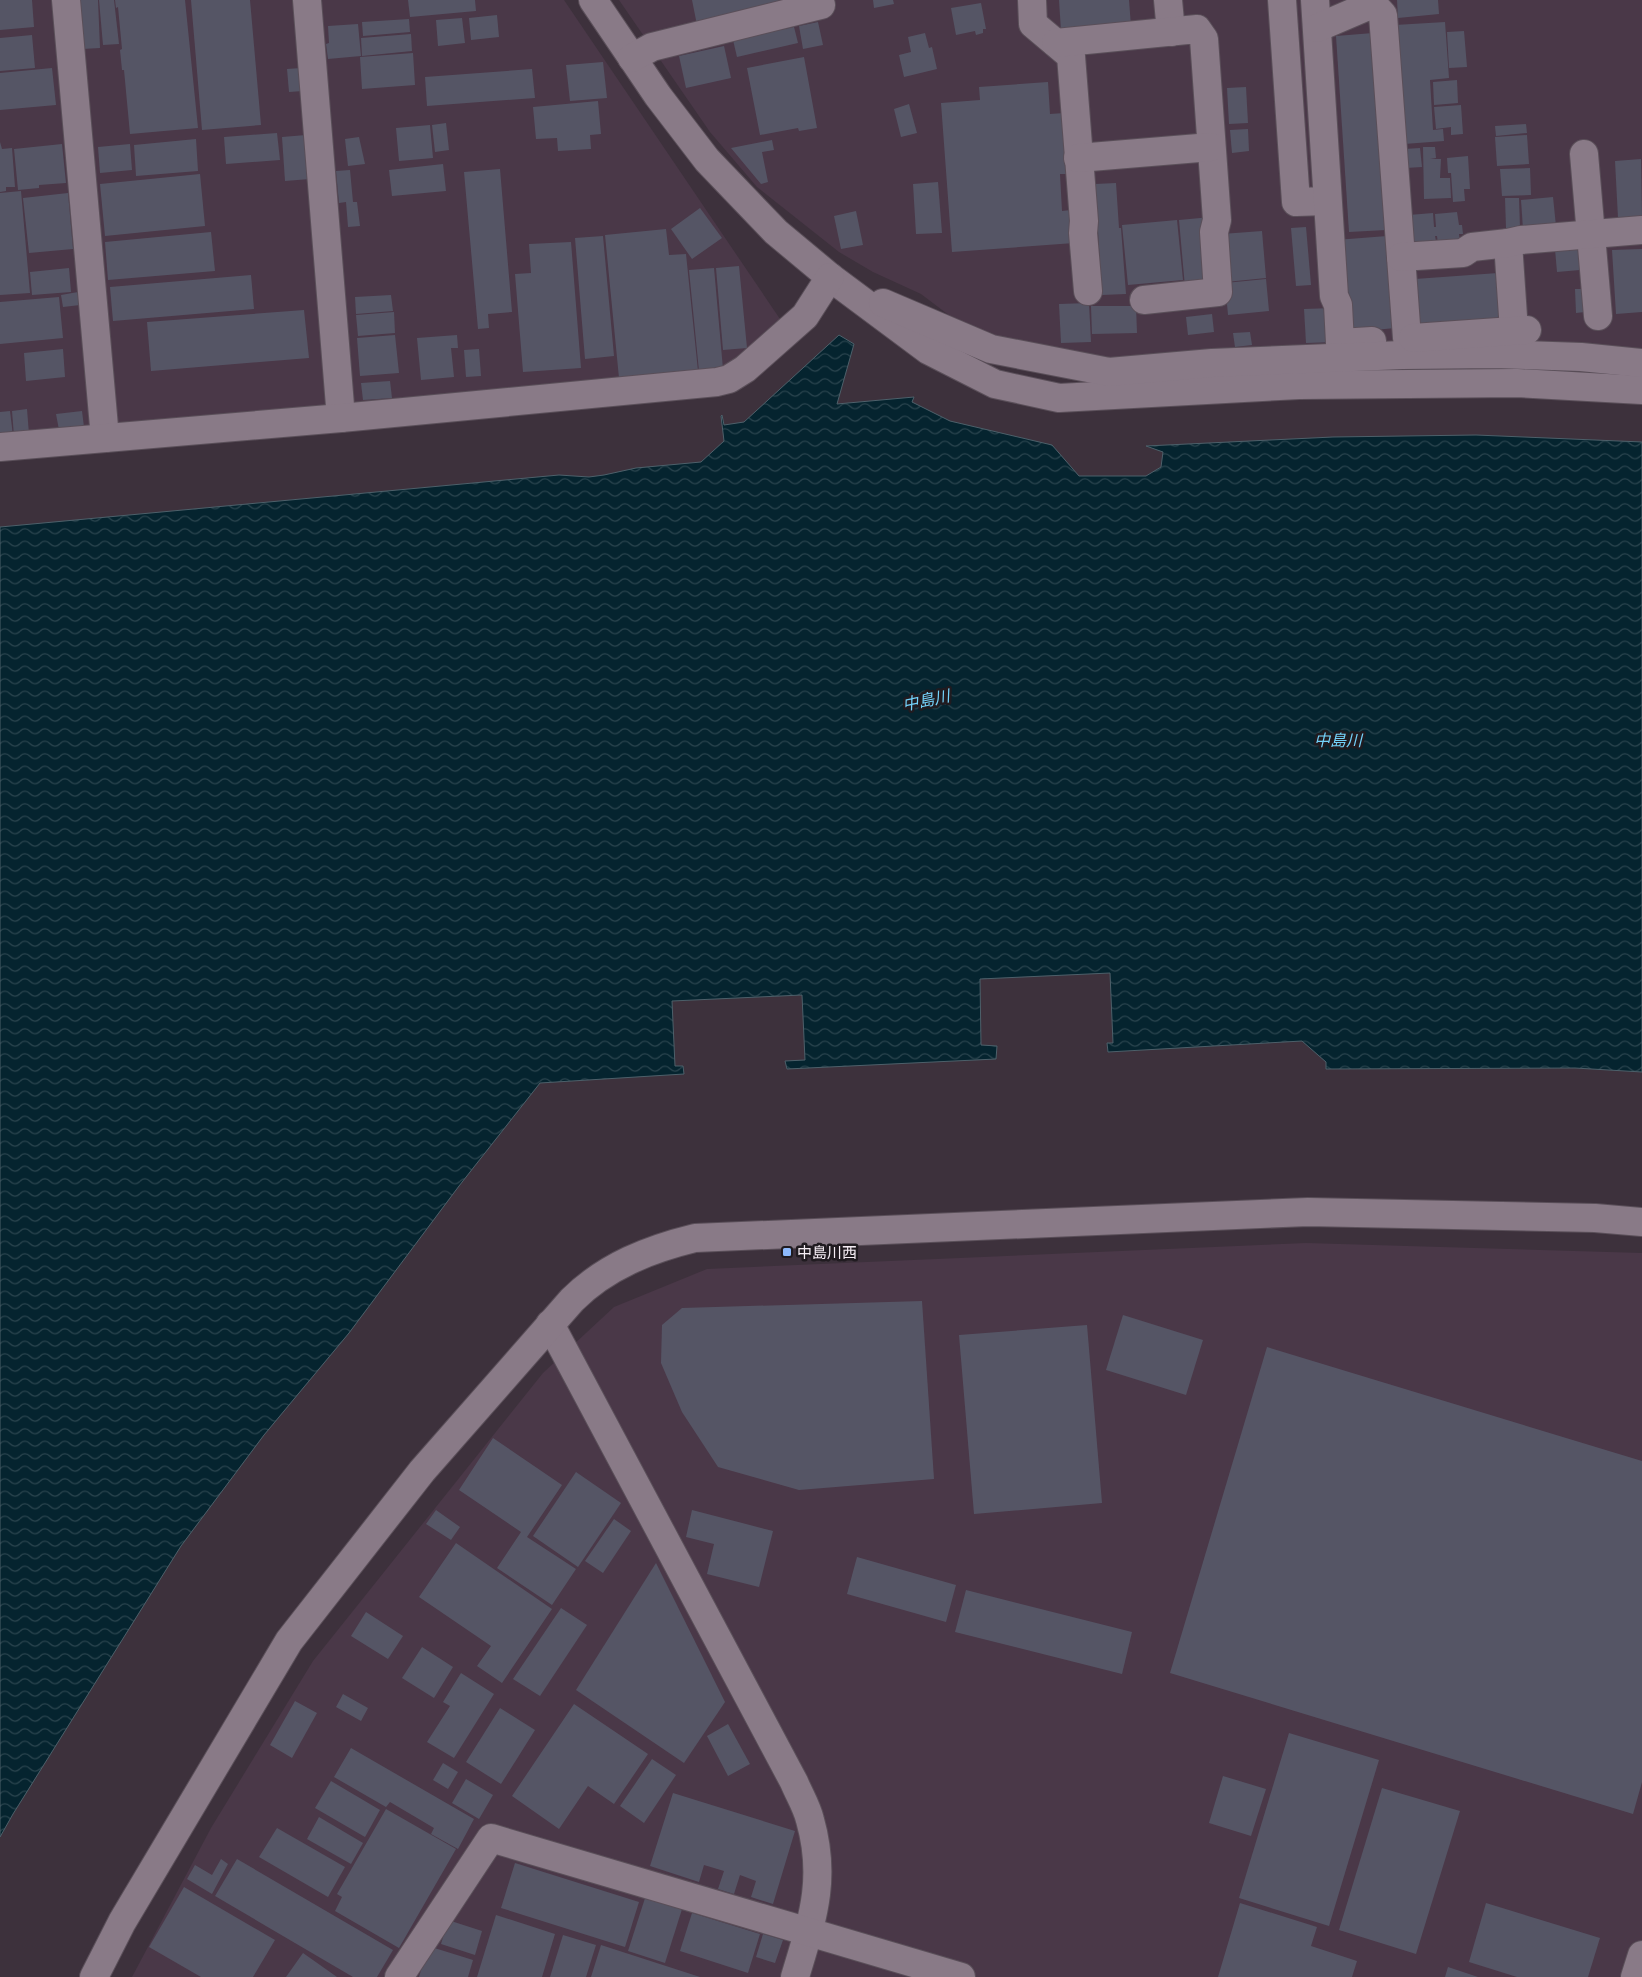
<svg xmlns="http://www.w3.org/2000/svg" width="1642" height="1977" font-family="'PT Sans','Noto Sans JP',sans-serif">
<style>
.built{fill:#4a3848}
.water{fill:url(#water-waves);stroke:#4d606a}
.building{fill:#555565}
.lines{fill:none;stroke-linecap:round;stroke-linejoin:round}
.minor-casing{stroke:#5a4f59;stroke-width:30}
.minor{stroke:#897a87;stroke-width:28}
.poi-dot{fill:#8db9fc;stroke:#201b20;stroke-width:2}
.labels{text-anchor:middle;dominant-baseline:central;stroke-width:5;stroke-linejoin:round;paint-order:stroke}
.poi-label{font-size:15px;fill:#f5edf4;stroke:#201b20;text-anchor:start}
.water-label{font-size:16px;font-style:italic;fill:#73d2fa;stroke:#201b20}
</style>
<defs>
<pattern id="water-waves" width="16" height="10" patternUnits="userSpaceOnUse" patternTransform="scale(1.25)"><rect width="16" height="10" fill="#05242f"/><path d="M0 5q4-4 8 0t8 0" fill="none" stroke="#2a444e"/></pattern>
</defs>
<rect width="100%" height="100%" fill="#3d313c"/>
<g class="built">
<path d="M 0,0 L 564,0 L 780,319 L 761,346 L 725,374 L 0,454 Z"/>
<path d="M 619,0 L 1642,0 L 1642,350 L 1130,361 L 1020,347 L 962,325 L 921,294 L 873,272 L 839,252 L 757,187 L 710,132 Z"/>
<path d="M 1306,1243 L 1642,1253 L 1642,1977 L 132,1977 L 211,1828 L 313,1661 L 543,1373 L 614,1307 L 707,1269 Z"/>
</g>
<path class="water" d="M 839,335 L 854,344 L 837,404 L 914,397 L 912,402 L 950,421 L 1052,445 L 1079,476 L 1146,476 L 1161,467 L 1163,452 L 1146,446 L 1333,437 L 1476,435 L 1642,442 L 1642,1072 L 1575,1068 L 1326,1069 L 1326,1062 L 1302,1041 L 1108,1052 L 1107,1043 L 1113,1043 L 1110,973 L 980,979 L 981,1045 L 997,1046 L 996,1059 L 787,1069 L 785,1061 L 805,1060 L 802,995 L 672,1001 L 675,1066 L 683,1066 L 684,1074 L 540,1083 L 459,1186 L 349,1333 L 264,1435 L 181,1546 L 13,1814 L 0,1837 L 0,527 L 559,475 L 589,477 L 604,475 L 636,468 L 701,462 L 724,441 L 721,416 L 722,415 L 724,425 L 744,422 Z"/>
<g class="building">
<path d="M 0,0 L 32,0 L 34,27 L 0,30 Z"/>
<path d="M 80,0 L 98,0 L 100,48 L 82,49 Z"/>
<path d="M 99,0 L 114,0 L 119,44 L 103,45 Z"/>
<path d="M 115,0 L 185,0 L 198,128 L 130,134 L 124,70 L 122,70 L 120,50 L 122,49 L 118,7 L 116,8 Z"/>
<path d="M 191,0 L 250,0 L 261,125 L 202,130 Z"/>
<path d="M 408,0 L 475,0 L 476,11 L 410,17 Z"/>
<path d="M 692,0 L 815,0 L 697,25 Z"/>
<path d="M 873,0 L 893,0 L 894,4 L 874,8 Z"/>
<path d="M 1059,0 L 1129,0 L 1131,26 L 1061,31 Z"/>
<path d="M 1397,0 L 1438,0 L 1439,14 L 1398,18 Z"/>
<path d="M 981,3 L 986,29 L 983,29 L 983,33 L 976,35 L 975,31 L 956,35 L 951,8 Z"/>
<path d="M 497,15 L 499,37 L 471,40 L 469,18 Z"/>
<path d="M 462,18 L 465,43 L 438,46 L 436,20 Z"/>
<path d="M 409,19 L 410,32 L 363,36 L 362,22 Z"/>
<path d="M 818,22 L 823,45 L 803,49 L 799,26 Z"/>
<path d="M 1445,22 L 1449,78 L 1430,80 L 1433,130 L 1443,129 L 1444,141 L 1404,144 L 1395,25 Z"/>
<path d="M 358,24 L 361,56 L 328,59 L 326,44 L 329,43 L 328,26 Z"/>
<path d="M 794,27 L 798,43 L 737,57 L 733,40 Z"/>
<path d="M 1464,31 L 1467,67 L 1449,68 L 1447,32 Z"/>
<path d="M 925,33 L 929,48 L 932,47 L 937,69 L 904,77 L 899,55 L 911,52 L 908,37 Z"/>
<path d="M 1373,33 L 1386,230 L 1349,232 L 1336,36 Z"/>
<path d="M 411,34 L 412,51 L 362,56 L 361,38 Z"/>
<path d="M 32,35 L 35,68 L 0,71 L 0,38 Z"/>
<path d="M 724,46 L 731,78 L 686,88 L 679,56 Z"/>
<path d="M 413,53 L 415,85 L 362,89 L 360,57 Z"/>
<path d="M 804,57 L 817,128 L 799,131 L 798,128 L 760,135 L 747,68 Z"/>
<path d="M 603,62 L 607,98 L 570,101 L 566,65 Z"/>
<path d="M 52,68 L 56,105 L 0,110 L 0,73 Z"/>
<path d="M 301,68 L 303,91 L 289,92 L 287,69 Z"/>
<path d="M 532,69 L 535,98 L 427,106 L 425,77 Z"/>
<path d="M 1457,80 L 1458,103 L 1434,105 L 1433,82 Z"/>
<path d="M 1048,82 L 1050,114 L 1064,113 L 1068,174 L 1060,174 L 1062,211 L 1071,210 L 1074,243 L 952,252 L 941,103 L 980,100 L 979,87 Z"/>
<path d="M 1246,87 L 1248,123 L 1229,124 L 1227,88 Z"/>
<path d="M 598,101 L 601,134 L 590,135 L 591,149 L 558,151 L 557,138 L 536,139 L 533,107 Z"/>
<path d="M 909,104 L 917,133 L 901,137 L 894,109 Z"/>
<path d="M 1461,105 L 1463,134 L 1451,135 L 1451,127 L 1436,129 L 1434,107 Z"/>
<path d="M 446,123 L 449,150 L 435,152 L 432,125 Z"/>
<path d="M 1526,124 L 1527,133 L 1496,136 L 1495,126 Z"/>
<path d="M 430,125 L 433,158 L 399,161 L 396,128 Z"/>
<path d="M 1248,129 L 1249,151 L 1232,153 L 1230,130 Z"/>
<path d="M 277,133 L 280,160 L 226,164 L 224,137 Z"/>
<path d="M 306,135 L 310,179 L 285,181 L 282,137 Z"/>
<path d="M 1527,135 L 1529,164 L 1497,166 L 1495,137 Z"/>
<path d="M 359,137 L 365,164 L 348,166 L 345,139 Z"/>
<path d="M 196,139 L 198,171 L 136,176 L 134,145 Z"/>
<path d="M 772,140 L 774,150 L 762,152 L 768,182 L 761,184 L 731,148 Z"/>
<path d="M 0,142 L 2,149 L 12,148 L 15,187 L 6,187 L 6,191 L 0,192 Z"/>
<path d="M 62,144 L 66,183 L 39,185 L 39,188 L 18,190 L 14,149 Z"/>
<path d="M 130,144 L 132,170 L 100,173 L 98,147 Z"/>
<path d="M 1423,147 L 1435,147 L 1436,158 L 1430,159 L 1441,159 L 1440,178 L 1450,178 L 1451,198 L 1424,199 Z"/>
<path d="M 1420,148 L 1422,167 L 1406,168 L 1404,149 Z"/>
<path d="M 1468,156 L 1470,189 L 1464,189 L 1465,201 L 1453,202 L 1451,173 L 1448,173 L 1447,158 Z"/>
<path d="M 1641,159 L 1642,217 L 1618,218 L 1615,161 Z"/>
<path d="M 443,164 L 446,191 L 392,196 L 389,170 Z"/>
<path d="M 1530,168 L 1531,195 L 1502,196 L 1500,169 Z"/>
<path d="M 500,169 L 512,312 L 488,314 L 489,328 L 478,329 L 464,172 Z"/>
<path d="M 350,170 L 353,202 L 357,202 L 360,226 L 348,227 L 346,202 L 339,203 L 336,171 Z"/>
<path d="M 200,174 L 205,226 L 105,236 L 100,184 Z"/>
<path d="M 938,182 L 942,233 L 916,234 L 913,184 Z"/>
<path d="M 1116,183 L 1119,228 L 1121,228 L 1126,294 L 1102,295 L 1095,184 Z"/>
<path d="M 21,191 L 30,293 L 0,295 L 0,193 Z"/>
<path d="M 68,193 L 73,249 L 29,253 L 23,198 Z"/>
<path d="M 1553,197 L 1556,226 L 1523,229 L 1521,200 Z"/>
<path d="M 1505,198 L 1519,198 L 1520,228 L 1506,228 Z"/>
<path d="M 700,208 L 722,238 L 692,259 L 671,229 Z"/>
<path d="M 856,211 L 863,245 L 841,249 L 834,216 Z"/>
<path d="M 1457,212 L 1459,225 L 1462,225 L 1463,234 L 1459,234 L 1460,242 L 1438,244 L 1437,236 L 1435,236 L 1436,241 L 1412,243 L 1409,215 L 1433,213 L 1434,227 L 1436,227 L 1435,214 Z"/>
<path d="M 1211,217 L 1217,284 L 1185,287 L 1179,220 Z"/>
<path d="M 1177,220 L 1183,280 L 1128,285 L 1122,225 Z"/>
<path d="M 1306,227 L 1311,285 L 1296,286 L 1291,228 Z"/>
<path d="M 666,229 L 669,255 L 686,254 L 698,371 L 619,378 L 605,235 Z"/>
<path d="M 1262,231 L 1266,278 L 1226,282 L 1222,234 Z"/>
<path d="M 211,232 L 215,271 L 108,280 L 105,242 Z"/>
<path d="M 603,236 L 614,356 L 585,359 L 575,238 Z"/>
<path d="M 1387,236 L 1395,328 L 1344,333 L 1336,240 Z"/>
<path d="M 571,242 L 581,368 L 523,372 L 515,274 L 531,273 L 529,244 Z"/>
<path d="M 1578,247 L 1580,270 L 1557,272 L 1555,249 Z"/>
<path d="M 1642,249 L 1642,312 L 1616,314 L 1612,250 Z"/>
<path d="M 739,266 L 747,348 L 723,350 L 716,268 Z"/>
<path d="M 69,268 L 71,292 L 32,295 L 30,272 Z"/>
<path d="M 714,268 L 723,369 L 699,371 L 689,270 Z"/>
<path d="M 1498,273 L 1501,322 L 1419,328 L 1415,279 Z"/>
<path d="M 251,275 L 254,309 L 113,321 L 110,287 Z"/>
<path d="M 1266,279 L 1269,311 L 1228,315 L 1225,283 Z"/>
<path d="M 1575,289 L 1584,289 L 1585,312 L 1576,313 Z"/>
<path d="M 78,292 L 80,305 L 63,307 L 61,295 Z"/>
<path d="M 391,295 L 393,311 L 356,314 L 355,297 Z"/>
<path d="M 59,297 L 63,338 L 0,344 L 0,302 Z"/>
<path d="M 1089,303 L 1091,342 L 1061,343 L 1059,304 Z"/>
<path d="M 1091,306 L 1136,306 L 1137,333 L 1092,334 Z"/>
<path d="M 1333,308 L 1335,342 L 1306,343 L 1304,309 Z"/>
<path d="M 304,310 L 309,358 L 151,371 L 147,322 Z"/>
<path d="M 394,312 L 395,333 L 358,336 L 356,315 Z"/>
<path d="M 1212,314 L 1214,332 L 1188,335 L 1186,317 Z"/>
<path d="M 1250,332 L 1252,345 L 1235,347 L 1233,333 Z"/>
<path d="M 395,335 L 399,373 L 360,376 L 357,338 Z"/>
<path d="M 457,335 L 458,348 L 451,348 L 454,377 L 421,380 L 417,338 Z"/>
<path d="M 63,349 L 65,377 L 26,381 L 24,353 Z"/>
<path d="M 479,349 L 481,376 L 466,377 L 464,350 Z"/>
<path d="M 390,381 L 392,398 L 363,400 L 361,383 Z"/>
<path d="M 27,409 L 29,434 L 14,436 L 12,411 Z"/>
<path d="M 10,411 L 13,436 L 0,438 L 0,412 Z"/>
<path d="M 82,411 L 84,427 L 59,430 L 56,414 Z"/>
<path d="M 922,1301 L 934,1479 L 799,1490 L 718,1467 L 682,1412 L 661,1363 L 662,1325 L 682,1308 Z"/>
<path d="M 1123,1315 L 1203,1340 L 1186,1395 L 1106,1370 Z"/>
<path d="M 1087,1325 L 1102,1503 L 974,1514 L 959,1335 Z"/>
<path d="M 1267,1347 L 1642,1461 L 1642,1782 L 1633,1814 L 1170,1673 Z"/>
<path d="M 493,1438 L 562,1485 L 527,1537 L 576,1569 L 552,1605 L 497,1568 L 521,1532 L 459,1490 Z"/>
<path d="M 576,1472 L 621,1503 L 578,1567 L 533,1536 Z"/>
<path d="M 436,1510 L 460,1527 L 451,1540 L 426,1524 Z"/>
<path d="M 692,1510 L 773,1531 L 759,1587 L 707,1574 L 714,1544 L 686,1537 Z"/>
<path d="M 614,1519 L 631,1531 L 603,1573 L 585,1561 Z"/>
<path d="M 456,1543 L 552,1609 L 502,1683 L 477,1666 L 491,1646 L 419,1597 Z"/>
<path d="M 857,1557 L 956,1585 L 946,1622 L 847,1594 Z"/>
<path d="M 656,1563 L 725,1702 L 684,1763 L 576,1690 Z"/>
<path d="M 966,1590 L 1132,1632 L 1122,1674 L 955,1632 Z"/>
<path d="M 561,1608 L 587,1625 L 540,1696 L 513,1679 Z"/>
<path d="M 366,1612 L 403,1636 L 388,1659 L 351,1636 Z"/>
<path d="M 422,1647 L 453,1667 L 434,1698 L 402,1678 Z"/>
<path d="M 461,1673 L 494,1694 L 454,1758 L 427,1742 L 450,1706 L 443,1702 Z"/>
<path d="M 343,1694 L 368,1708 L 361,1721 L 336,1707 Z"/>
<path d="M 295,1701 L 317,1713 L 292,1758 L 270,1745 Z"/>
<path d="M 574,1704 L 648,1754 L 614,1804 L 588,1786 L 559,1829 L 512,1796 Z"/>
<path d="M 500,1708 L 535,1730 L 501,1784 L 466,1762 Z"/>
<path d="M 728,1724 L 750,1764 L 728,1776 L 707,1736 Z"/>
<path d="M 1289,1733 L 1379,1760 L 1329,1926 L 1239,1898 Z"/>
<path d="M 351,1748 L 474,1819 L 458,1849 L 431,1834 L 434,1828 L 390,1802 L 386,1807 L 334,1777 Z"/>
<path d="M 652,1759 L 676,1775 L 644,1823 L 620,1806 Z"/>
<path d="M 443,1763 L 458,1772 L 448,1789 L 433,1780 Z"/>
<path d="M 1223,1776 L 1266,1789 L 1251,1836 L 1209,1823 Z"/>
<path d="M 466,1779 L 493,1795 L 479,1819 L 452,1803 Z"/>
<path d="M 331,1781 L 380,1810 L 365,1837 L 315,1808 Z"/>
<path d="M 1382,1788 L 1460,1811 L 1416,1954 L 1339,1930 Z"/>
<path d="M 673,1793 L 795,1831 L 773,1904 L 751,1897 L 756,1881 L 740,1875 L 734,1894 L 718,1889 L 724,1871 L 704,1865 L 699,1882 L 650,1866 Z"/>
<path d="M 386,1809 L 456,1849 L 399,1948 L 335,1911 L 342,1897 L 337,1894 Z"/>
<path d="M 319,1817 L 363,1843 L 351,1864 L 307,1839 Z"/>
<path d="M 277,1828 L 345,1867 L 328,1897 L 259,1857 Z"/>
<path d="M 221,1859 L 228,1864 L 212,1894 L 187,1879 L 195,1865 L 212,1875 Z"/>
<path d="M 237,1859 L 393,1950 L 377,1977 L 353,1977 L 215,1896 Z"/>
<path d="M 515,1863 L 639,1902 L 625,1947 L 501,1908 Z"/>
<path d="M 184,1887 L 275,1940 L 253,1977 L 201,1977 L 149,1947 Z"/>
<path d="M 646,1895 L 683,1906 L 665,1963 L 628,1951 Z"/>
<path d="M 1240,1903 L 1317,1927 L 1311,1946 L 1357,1961 L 1352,1977 L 1218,1977 Z"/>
<path d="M 1486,1903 L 1600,1938 L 1588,1977 L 1517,1977 L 1469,1962 Z"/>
<path d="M 692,1913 L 760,1934 L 748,1973 L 680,1951 Z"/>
<path d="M 496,1915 L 555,1934 L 542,1977 L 477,1977 Z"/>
<path d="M 448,1920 L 482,1931 L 475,1955 L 441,1944 Z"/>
<path d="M 763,1934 L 783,1940 L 775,1963 L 756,1957 Z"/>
<path d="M 563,1935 L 596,1945 L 586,1977 L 550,1977 Z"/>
<path d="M 601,1945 L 700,1977 L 591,1977 Z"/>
<path d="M 428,1946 L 473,1960 L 468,1977 L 419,1977 Z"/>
<path d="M 303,1953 L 337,1977 L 286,1977 Z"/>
<path d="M 1448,1967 L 1478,1977 L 1445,1977 Z"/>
</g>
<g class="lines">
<g class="minor-casing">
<g id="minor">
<path d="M 66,0 L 105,438"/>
<path d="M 307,0 L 341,418"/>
<path d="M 593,0 L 658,96 L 707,160 L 776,232 L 830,277 L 928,350 L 995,384 L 1059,398 L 1299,385 L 1517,383 L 1642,390"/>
<path d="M 1032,0 L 1033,24 L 1071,56 L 1084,221 L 1083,233 L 1088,291"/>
<path d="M 1168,0 L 1171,32"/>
<path d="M 1282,0 L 1296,202 L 1327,201"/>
<path d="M 1315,0 L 1334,296 L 1338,305 L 1340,343 L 1372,341"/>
<path d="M 1317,28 L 1373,4 L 1383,15 L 1407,338"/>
<path d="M 1056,43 L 1197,29 L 1204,39 L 1217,220 L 1214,232 L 1218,292 L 1144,300"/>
<path d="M 632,58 L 652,47 L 821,5"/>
<path d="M 1584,154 L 1598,316"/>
<path d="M 1078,158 L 1211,147"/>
<path d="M 1508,243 L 1514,331"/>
<path d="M 1401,257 L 1463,253 L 1472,247 L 1508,243 L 1521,240 L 1642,230"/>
<path d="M 883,303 L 991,349 L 1109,372 L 1212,363 L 1402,355 L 1494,354 L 1581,357 L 1642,363"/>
<path d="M 1413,338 L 1527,330"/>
<path d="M 0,447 L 341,418 L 717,382 L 729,379 L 745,369 L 805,316 L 830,277"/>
<path d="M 550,1324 L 794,1782 C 799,1794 807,1807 810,1820 C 827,1880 812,1920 795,1977"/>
<path d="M 94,1977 L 122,1922 L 289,1641 L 422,1471 L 572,1300 C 606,1266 650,1249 695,1238 L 1308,1212 L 1595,1218 L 1642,1222"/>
<path d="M 399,1977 L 491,1838 L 961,1977"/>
<path d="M 1635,1977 L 1642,1955"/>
</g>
</g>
<use href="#minor" class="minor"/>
</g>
<rect class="poi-dot" x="782" y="1247" width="10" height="10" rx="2.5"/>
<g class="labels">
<g class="poi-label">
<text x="797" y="1252">中島川西</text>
</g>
<g class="water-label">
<text transform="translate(926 700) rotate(-12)">中島川</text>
<text x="1338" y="740">中島川</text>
</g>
</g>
</svg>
